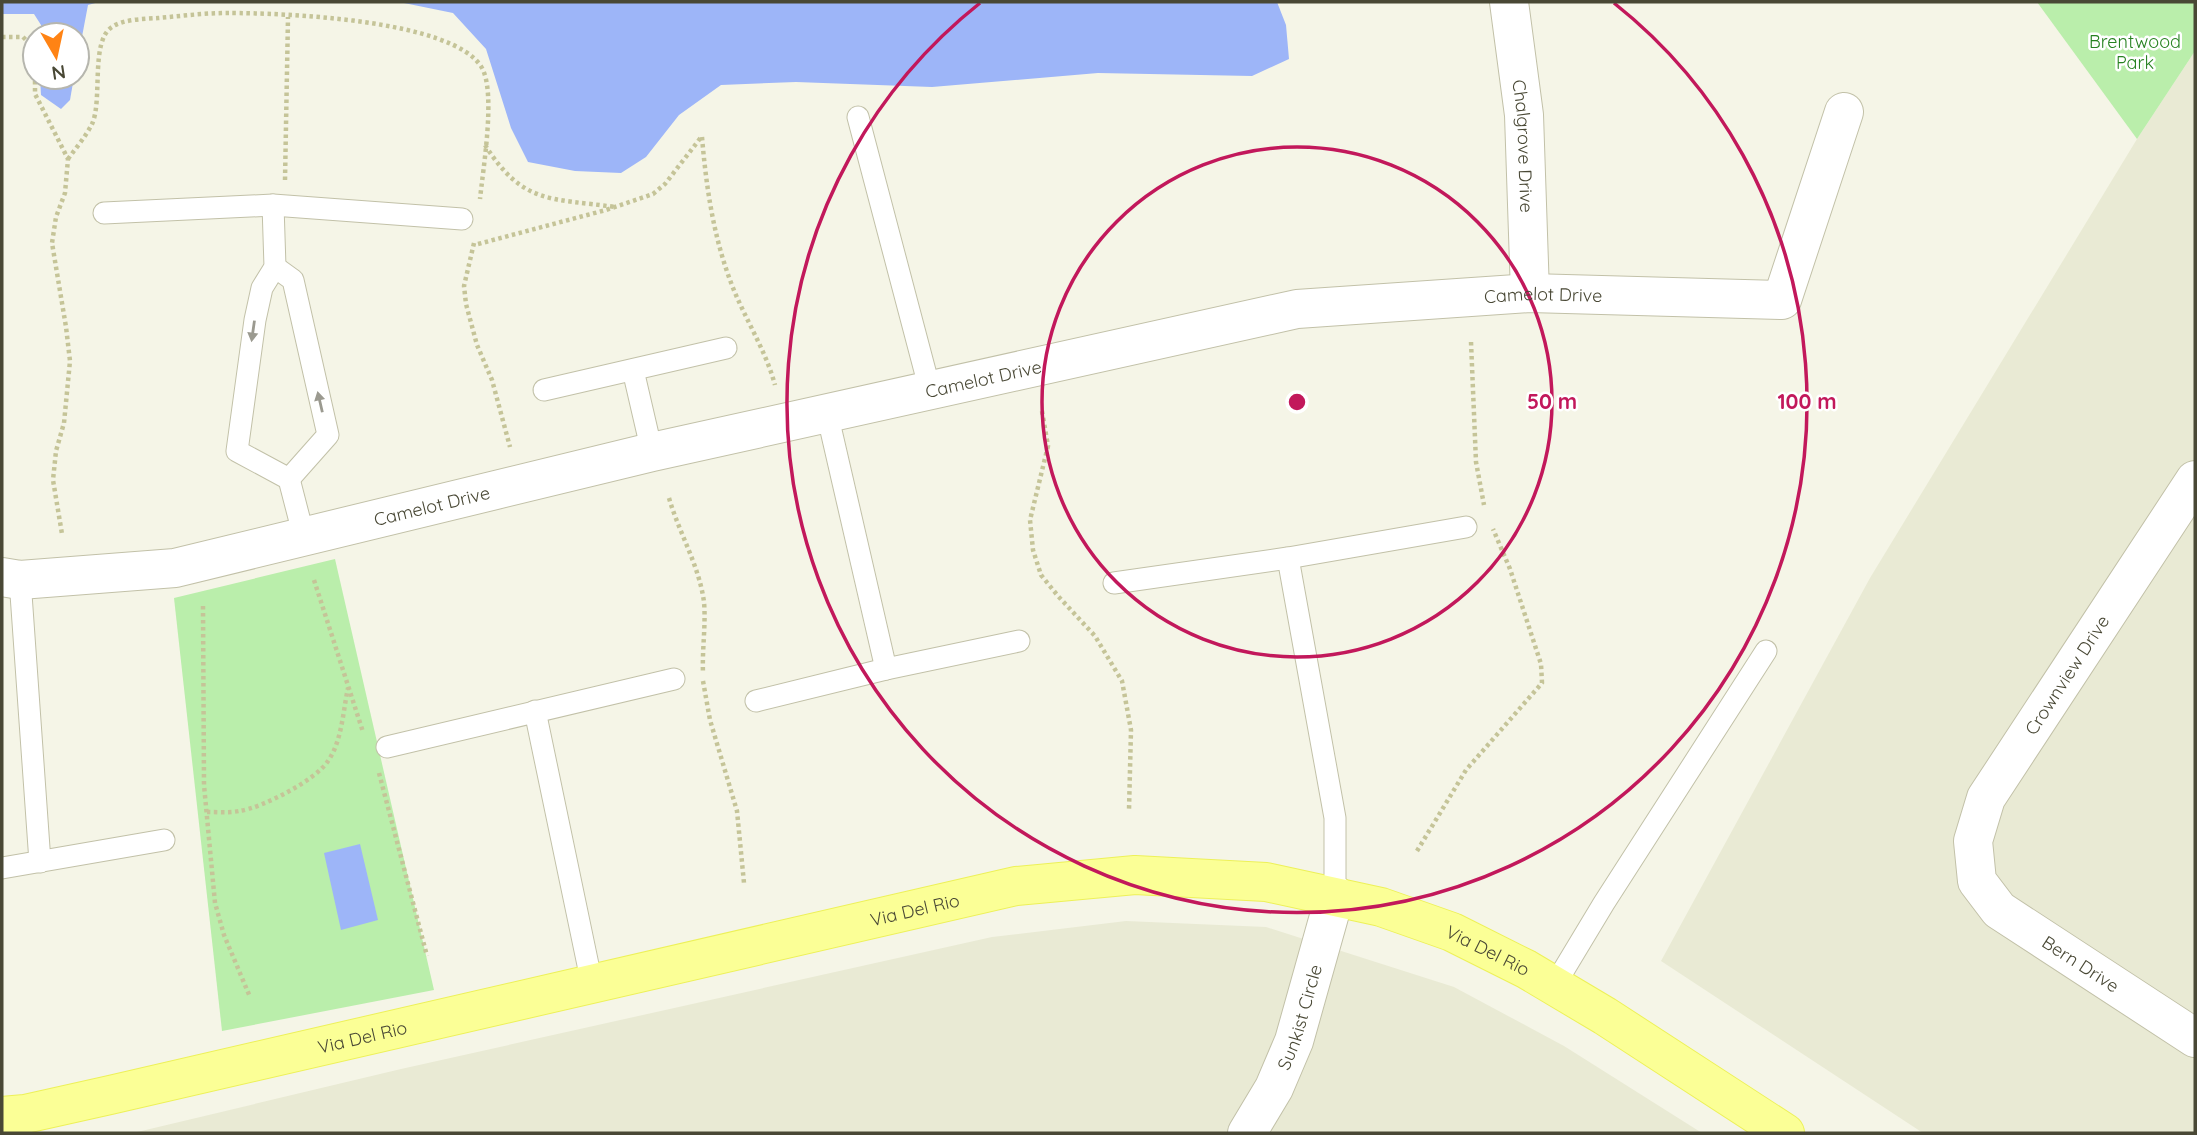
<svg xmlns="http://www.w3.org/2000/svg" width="2197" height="1135" font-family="Quicksand,sans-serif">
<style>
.residential{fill:#e9ead4}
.green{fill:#baeeab}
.water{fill:#9db5f8}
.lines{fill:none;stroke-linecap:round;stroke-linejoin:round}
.service-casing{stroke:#c2c1a8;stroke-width:23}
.minor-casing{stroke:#c2c1a8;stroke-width:40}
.primary-casing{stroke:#edf159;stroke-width:40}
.path{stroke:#c5c498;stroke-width:4.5;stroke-dasharray:3.5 3.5;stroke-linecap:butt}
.service{stroke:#fff;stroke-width:21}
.minor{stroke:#fff;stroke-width:38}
.primary{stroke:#fbff96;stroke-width:38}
.oneway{fill:#9b9a90}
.ring{fill:none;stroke:#c2185b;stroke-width:3.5}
.labels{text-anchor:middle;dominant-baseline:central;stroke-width:5;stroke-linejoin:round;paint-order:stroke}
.park-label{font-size:18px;fill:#278221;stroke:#fff}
.street-label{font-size:18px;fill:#494835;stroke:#fff}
.centre{fill:#c2185b;stroke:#fff;stroke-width:3.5}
.ring-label{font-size:21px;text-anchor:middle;font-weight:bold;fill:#c2185b;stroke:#fff;stroke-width:5;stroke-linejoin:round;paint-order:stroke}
</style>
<rect width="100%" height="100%" fill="#f5f5e7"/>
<g class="residential">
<path d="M 2195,51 L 2195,1133 L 1923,1133 L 1661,961 L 1870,578 L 2137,139 Z"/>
<path d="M 1126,921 L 1266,927 L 1454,987 L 1564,1046 L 1702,1133 L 133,1133 L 401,1069 L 992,937 Z"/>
</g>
<g class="green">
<path d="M 2037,2 L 2195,2 L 2195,51 L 2137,139 Z"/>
<path d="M 335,559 L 434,990 L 222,1031 L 174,598 Z"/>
</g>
<g class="water">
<path d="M 2,2 L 99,2 L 88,5 L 77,63 L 77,35 L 41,35 L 41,25 L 34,14 L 2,14 Z"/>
<path d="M 399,2 L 1277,2 L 1286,25 L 1289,59 L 1252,76 L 1098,73 L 932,87 L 796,82 L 721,85 L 679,115 L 646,157 L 621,173 L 575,171 L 528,162 L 511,128 L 486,49 L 453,13 Z"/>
<path d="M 40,77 L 74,77 L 70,100 L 61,109 L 41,95 Z"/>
<path d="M 360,844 L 378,920 L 341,930 L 324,853 Z"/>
</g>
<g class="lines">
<g class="service-casing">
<g id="service">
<path d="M 858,117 L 930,390"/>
<path d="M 273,205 L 275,267 L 262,288 L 255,320 L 237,451 L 289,479 L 304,537"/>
<path d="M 104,213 L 273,205 L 462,219"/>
<path d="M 275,267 L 293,280 L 328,435 L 289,479"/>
<path d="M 633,370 L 652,452"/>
<path d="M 544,390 L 726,348"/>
<path d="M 827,413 L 886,669"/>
<path d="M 1288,558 L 1335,818 L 1335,895"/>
<path d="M 20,580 L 40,862"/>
<path d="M 1114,583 L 1288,558 L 1466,527"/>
<path d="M 756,701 L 886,669 L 1019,641"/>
<path d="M 535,711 L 592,984"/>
<path d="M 387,747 L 674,679"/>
<path d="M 2,868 L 164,840"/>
<path d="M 1554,986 L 1604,903 L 1766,651"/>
</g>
</g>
<g class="minor-casing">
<g id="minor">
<path id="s1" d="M 1509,2 L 1524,115 L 1530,293"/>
<path id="s2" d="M 2195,480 L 1986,798 L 1973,841 L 1977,881 L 1999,910 L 2195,1038"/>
<path id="s3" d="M 2,577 L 20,580 L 175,568 L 652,452 L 1297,309 L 1530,293 L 1782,300 L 1844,112"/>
<path id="s4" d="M 1247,1133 L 1274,1088 L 1294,1041 L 1335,895"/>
</g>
</g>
<g class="primary-casing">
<g id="primary">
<path id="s5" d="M 2,1116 L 25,1114 L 110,1095 L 1016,886 L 1135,875 L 1266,882 L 1381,907 L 1452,932 L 1526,969 L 1605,1016 L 1785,1133"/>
</g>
</g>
<g class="path">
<path d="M 2,37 L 23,37 L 31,45 L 35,57"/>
<path d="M 35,60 L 35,94 L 68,159 L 65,193 L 56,217 L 52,243 L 66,327 L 70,361 L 64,423 L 56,451 L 53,480 L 62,534"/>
<path d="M 702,137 C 706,185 713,234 730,280 C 743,316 765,348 775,385"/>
<path d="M 485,145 C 523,205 551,198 615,207"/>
<path d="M 68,159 C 76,148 86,136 92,124 C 103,100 90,41 112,27 C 123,19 145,19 158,18 C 181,16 204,13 228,13 C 281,13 454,19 482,68 C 496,93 483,169 480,199"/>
<path d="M 285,180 L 288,17"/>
<path d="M 474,243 L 464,286 L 466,304 L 477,345 L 492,380 L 510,447"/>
<path d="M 478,244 L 606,210 L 653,194 L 665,184 L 702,136"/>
<path d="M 1471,342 L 1476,462 L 1484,505"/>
<path d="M 1042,411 L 1048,446 L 1030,520 L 1033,550 L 1041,575 L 1058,596 L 1095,636 L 1122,681 L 1131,730 L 1129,810"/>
<path d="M 669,498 C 679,533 699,565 704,602 C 706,625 702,649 703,673"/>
<path d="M 314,580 L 363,732"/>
<path d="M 203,606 L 204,785 L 215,903 L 224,935 L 250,997"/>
<path d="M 703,681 L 710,720 L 737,811 L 744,883"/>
<path d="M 379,773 L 427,956"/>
<path d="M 207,812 C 217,812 229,813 239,811 C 262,808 316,780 328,761 C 342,741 343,711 348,688"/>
<path d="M 1417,851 L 1466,770 L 1542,683 L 1541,664 L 1510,569 L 1493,529"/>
</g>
<use href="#service" class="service"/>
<use href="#minor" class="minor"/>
<use href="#primary" class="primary"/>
</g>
<defs><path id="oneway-solid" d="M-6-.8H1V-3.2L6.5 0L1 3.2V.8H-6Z" transform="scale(1.75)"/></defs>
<g class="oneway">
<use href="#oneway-solid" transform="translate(253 331) rotate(98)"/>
<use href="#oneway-solid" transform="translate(320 402) rotate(-103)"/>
</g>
<g class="ring">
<circle cx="1297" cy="402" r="255"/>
<path d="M1614 3A510 510 0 1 1 980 3"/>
</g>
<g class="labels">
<g class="park-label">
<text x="2135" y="41">Brentwood<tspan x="2135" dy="21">Park</tspan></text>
</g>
<g class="street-label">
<text stroke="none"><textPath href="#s1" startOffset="145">Chalgrove Drive</textPath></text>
<text stroke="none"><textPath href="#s3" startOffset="1572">Camelot Drive</textPath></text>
<text stroke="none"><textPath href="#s3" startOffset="1004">Camelot Drive</textPath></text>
<text stroke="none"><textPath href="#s3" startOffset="438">Camelot Drive</textPath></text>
<text transform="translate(2067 675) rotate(-57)">Crownview Drive</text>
<text stroke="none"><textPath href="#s5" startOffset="936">Via Del Rio</textPath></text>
<text stroke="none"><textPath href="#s5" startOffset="1524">Via Del Rio</textPath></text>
<text stroke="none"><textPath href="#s2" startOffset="600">Bern Drive</textPath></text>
<text stroke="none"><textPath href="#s4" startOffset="128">Sunkist Circle</textPath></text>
<text stroke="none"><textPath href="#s5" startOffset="369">Via Del Rio</textPath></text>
</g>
</g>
<circle cx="1297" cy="402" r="10" class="centre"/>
<g class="ring-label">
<text x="1552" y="409">50 m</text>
<text x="1807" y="409">100 m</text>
</g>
<rect width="2197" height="1135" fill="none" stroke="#494835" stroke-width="7"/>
<g transform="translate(56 56) rotate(171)"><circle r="33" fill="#ffffff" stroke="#b6b6ae" stroke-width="2"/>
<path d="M0-5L12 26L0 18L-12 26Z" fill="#ff8314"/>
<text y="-10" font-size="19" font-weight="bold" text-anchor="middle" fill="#494835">N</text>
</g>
</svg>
